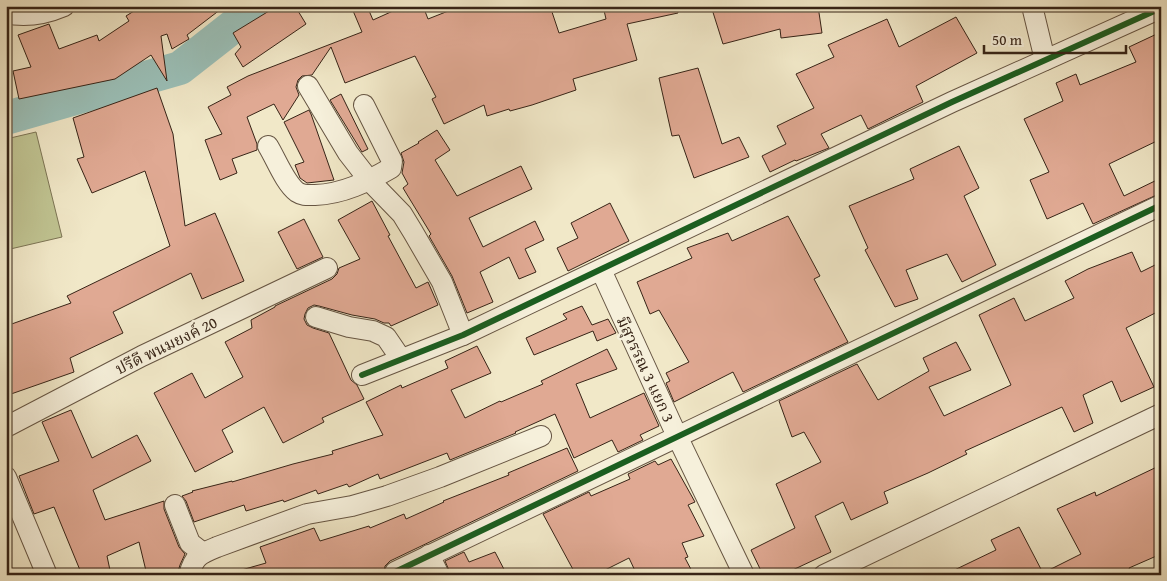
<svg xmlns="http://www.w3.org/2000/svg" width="1167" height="581" font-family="'Gentium Book Plus','Noto Serif Thai',serif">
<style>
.green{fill:#c0c492;stroke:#7c7454}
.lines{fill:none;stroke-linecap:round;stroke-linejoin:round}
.river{stroke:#9bc0b8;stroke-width:34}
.building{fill:#e0a993;stroke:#372417}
.minor-casing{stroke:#665543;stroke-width:22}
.minor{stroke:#f6f0db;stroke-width:20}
.cycleway-casing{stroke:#f6f0db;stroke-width:9}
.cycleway{stroke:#1b5e20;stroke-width:6}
.labels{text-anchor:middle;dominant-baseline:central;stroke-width:5;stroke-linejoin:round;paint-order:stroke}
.street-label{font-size:16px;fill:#372417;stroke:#f6f0db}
</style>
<rect width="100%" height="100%" fill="#f1e8c8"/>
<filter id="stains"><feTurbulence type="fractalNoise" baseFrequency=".004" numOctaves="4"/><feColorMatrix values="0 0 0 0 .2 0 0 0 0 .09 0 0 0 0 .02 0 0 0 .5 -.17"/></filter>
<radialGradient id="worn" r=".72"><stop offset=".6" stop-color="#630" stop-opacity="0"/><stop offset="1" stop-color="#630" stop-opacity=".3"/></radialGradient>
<path class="green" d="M 36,132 L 62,237 L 6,250 L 6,139 Z"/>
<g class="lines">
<path class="river" d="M 6,118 L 180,68 L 259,6"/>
</g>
<g class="building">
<path d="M 142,6 L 225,6 L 187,35 L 189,39 L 172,49 L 167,34 L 161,36 L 167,81 L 151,55 L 115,79 L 19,99 L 13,71 L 31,67 L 18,35 L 49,24 L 59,49 L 97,35 L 99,41 L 129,21 L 126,16 Z"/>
<path d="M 267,6 L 295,6 L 306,24 L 243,67 L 235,54 L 241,47 L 233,33 L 269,11 Z"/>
<path d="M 351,6 L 367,6 L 373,20 L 404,6 L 423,6 L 428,19 L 461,6 L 550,6 L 559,33 L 606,19 L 603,6 L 677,6 L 678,13 L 627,24 L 637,60 L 573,79 L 576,90 L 532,105 L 510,111 L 509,109 L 487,116 L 484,105 L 444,124 L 432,99 L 436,97 L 415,56 L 345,83 L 331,47 L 312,75 L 302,76 L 298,80 L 296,87 L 299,95 L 283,120 L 274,104 L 247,117 L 257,144 L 257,150 L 232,159 L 237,173 L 220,180 L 205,140 L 222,134 L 208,107 L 231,95 L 227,87 L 248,76 L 362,32 Z"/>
<path d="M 711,6 L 818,6 L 822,33 L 781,38 L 780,29 L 723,44 Z"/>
<path d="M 956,17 L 977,53 L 916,86 L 923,102 L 868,129 L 861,115 L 821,134 L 829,148 L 796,161 L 795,160 L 770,172 L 762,156 L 786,144 L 777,126 L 814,108 L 796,74 L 834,57 L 828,45 L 887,19 L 899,47 Z"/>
<path d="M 1161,32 L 1161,139 L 1109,164 L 1124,196 L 1161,178 L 1161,193 L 1093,224 L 1083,203 L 1047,219 L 1030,180 L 1049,172 L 1024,119 L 1063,101 L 1056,83 L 1076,74 L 1080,85 L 1136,62 L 1129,47 Z"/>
<path d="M 698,68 L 722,144 L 739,137 L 749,157 L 694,178 L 679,135 L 672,136 L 659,78 Z"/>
<path d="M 157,88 L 173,134 L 185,226 L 215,213 L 244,281 L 202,299 L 191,273 L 113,312 L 123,333 L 70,358 L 74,372 L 11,394 L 6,379 L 6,326 L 71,303 L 67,296 L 170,246 L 145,171 L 92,193 L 77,159 L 84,157 L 73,118 Z"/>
<path d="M 341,94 L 368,149 L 362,152 L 330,100 Z"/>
<path d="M 309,110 L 311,114 L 334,180 L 307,183 L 300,178 L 295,165 L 304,162 L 284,122 Z"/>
<path d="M 437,130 L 450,150 L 435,160 L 457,196 L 521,166 L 532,189 L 469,218 L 483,247 L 535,221 L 544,240 L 525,249 L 536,272 L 519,279 L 509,257 L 480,272 L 493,302 L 467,313 L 452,276 L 429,236 L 431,234 L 403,188 L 408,184 L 402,173 L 404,162 L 401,153 L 419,143 L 418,142 Z"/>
<path d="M 959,146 L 979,188 L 964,196 L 996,265 L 962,282 L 947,254 L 906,270 L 918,299 L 895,307 L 865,250 L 868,248 L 849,206 L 914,179 L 910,169 Z"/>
<path d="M 372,201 L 390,235 L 388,236 L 416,288 L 428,282 L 438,305 L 391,326 L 389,323 L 384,323 L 375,319 L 352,315 L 319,306 L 314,305 L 308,308 L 305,314 L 304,319 L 307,325 L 313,328 L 329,333 L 351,380 L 357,385 L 364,399 L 322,418 L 324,422 L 283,443 L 264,407 L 222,430 L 233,452 L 195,472 L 154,393 L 192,373 L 205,398 L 243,377 L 225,342 L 252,328 L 251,320 L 275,307 L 275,306 L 332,279 L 337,274 L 339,268 L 360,259 L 338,220 Z"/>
<path d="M 610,203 L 629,241 L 568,271 L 557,248 L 578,238 L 571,223 Z"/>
<path d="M 788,216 L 820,276 L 814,279 L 848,342 L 743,392 L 733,372 L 674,402 L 666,383 L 670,381 L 666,373 L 689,362 L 659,310 L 650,314 L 637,282 L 692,258 L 687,248 L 728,233 L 732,241 Z"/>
<path d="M 304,219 L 323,257 L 297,269 L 278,232 Z"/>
<path d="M 1132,252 L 1141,272 L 1161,262 L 1161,310 L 1126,328 L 1154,387 L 1121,402 L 1112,381 L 1083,395 L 1093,423 L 1074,432 L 1062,407 L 965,451 L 967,454 L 928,473 L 884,492 L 888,503 L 851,520 L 843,502 L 815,516 L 831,552 L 782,575 L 763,575 L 751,550 L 795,528 L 776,484 L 821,462 L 804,432 L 792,437 L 779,401 L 857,364 L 878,400 L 929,371 L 923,358 L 956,342 L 971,370 L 929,387 L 944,416 L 1011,385 L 979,315 L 1014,298 L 1025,321 L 1074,298 L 1065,281 L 1088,269 Z"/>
<path d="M 582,306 L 592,325 L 608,319 L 616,333 L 597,341 L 593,331 L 534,355 L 526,338 L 567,319 L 563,314 Z"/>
<path d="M 477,346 L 491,373 L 451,390 L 465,418 L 500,401 L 501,402 L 543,384 L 541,381 L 607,349 L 617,369 L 576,384 L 590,418 L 644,393 L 659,426 L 640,435 L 643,440 L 618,452 L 612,440 L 574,458 L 555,414 L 515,432 L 516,433 L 450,460 L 447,453 L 380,479 L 378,474 L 349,487 L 347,484 L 318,494 L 316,490 L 284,502 L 283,500 L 246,511 L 244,505 L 194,522 L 186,501 L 182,496 L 193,492 L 192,491 L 232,481 L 232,482 L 293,464 L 333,454 L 332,451 L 383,435 L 366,402 L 401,385 L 402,388 L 448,368 L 445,361 Z"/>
<path d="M 71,410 L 92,458 L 137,435 L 151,461 L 93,490 L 105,520 L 164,501 L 164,509 L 179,547 L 185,554 L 180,565 L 177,575 L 147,575 L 139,542 L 107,556 L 111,575 L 82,575 L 54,507 L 34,514 L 19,476 L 59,461 L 42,422 Z"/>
<path d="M 567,448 L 578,471 L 390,561 L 385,566 L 384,575 L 239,575 L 238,571 L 266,563 L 260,547 L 314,528 L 320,541 L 369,526 L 370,528 L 404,514 L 406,519 L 444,502 L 443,501 L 509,475 L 508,473 Z"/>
<path d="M 671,459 L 695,502 L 688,505 L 704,536 L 682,543 L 688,557 L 685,558 L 694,575 L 637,575 L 629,558 L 595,575 L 576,575 L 543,514 L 589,492 L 591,496 L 630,479 L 628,474 L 655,461 L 658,465 Z"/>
<path d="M 1161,465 L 1161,554 L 1129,568 L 1132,575 L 944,575 L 996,550 L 991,540 L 1019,527 L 1043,573 L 1081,554 L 1057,509 L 1095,492 L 1096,496 Z"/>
<path d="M 464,552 L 469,562 L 495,552 L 507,575 L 451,575 L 445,561 Z"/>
</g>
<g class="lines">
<g class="minor-casing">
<g id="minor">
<path d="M 1032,6 L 1045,60"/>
<path d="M 6,13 C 26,18 45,14 64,6"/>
<path d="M 308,86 L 348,153 L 369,180 L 402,214 L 413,232 L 442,282 L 463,335"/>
<path d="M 268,146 C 276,159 285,183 297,192 C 303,196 308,195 315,195 C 343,194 367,182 391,168 L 392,161 L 364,105"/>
<path d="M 601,270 L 677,436 L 744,575"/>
<path d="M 316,317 L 349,327 L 373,331 L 386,337 L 401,359"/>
<path d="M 362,375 L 463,335 L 952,102 L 1161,8"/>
<path d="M 6,427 L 142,356 L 327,268"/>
<path d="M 6,477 L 47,575"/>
<path d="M 175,505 L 190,543 L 203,553"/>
<path d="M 429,555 L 439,575"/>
<path d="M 395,572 L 1161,205"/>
<path d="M 189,575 C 194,556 200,554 217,547 L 307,514 L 352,506 L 387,496 L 440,477 L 541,436"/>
<path d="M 824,575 L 1161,414"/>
</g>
</g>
<use href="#minor" class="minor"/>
<g class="cycleway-casing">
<g id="cycleway">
<path d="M 362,375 L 463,335 L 952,102 L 1161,8"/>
<path d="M 395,572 L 1161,205"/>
</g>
</g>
<use href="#cycleway" class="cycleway"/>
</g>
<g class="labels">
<g class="street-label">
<text transform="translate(166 345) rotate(-26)">ปรีดี พนมยงค์ 20</text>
<text transform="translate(646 369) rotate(65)">มีสุวรรณ 3 แยก 3</text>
</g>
</g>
<rect width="1167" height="581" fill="none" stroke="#f1e8c8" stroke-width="25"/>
<rect x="8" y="8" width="1152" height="566" fill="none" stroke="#372417" stroke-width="2.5"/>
<rect x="12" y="12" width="1142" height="556" fill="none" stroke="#372417"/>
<path d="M984 45v8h142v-8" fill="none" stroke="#372417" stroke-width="2.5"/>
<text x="992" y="45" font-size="15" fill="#372417" stroke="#f6f0db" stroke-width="4" paint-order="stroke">50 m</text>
<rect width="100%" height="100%" filter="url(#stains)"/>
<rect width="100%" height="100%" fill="url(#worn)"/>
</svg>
